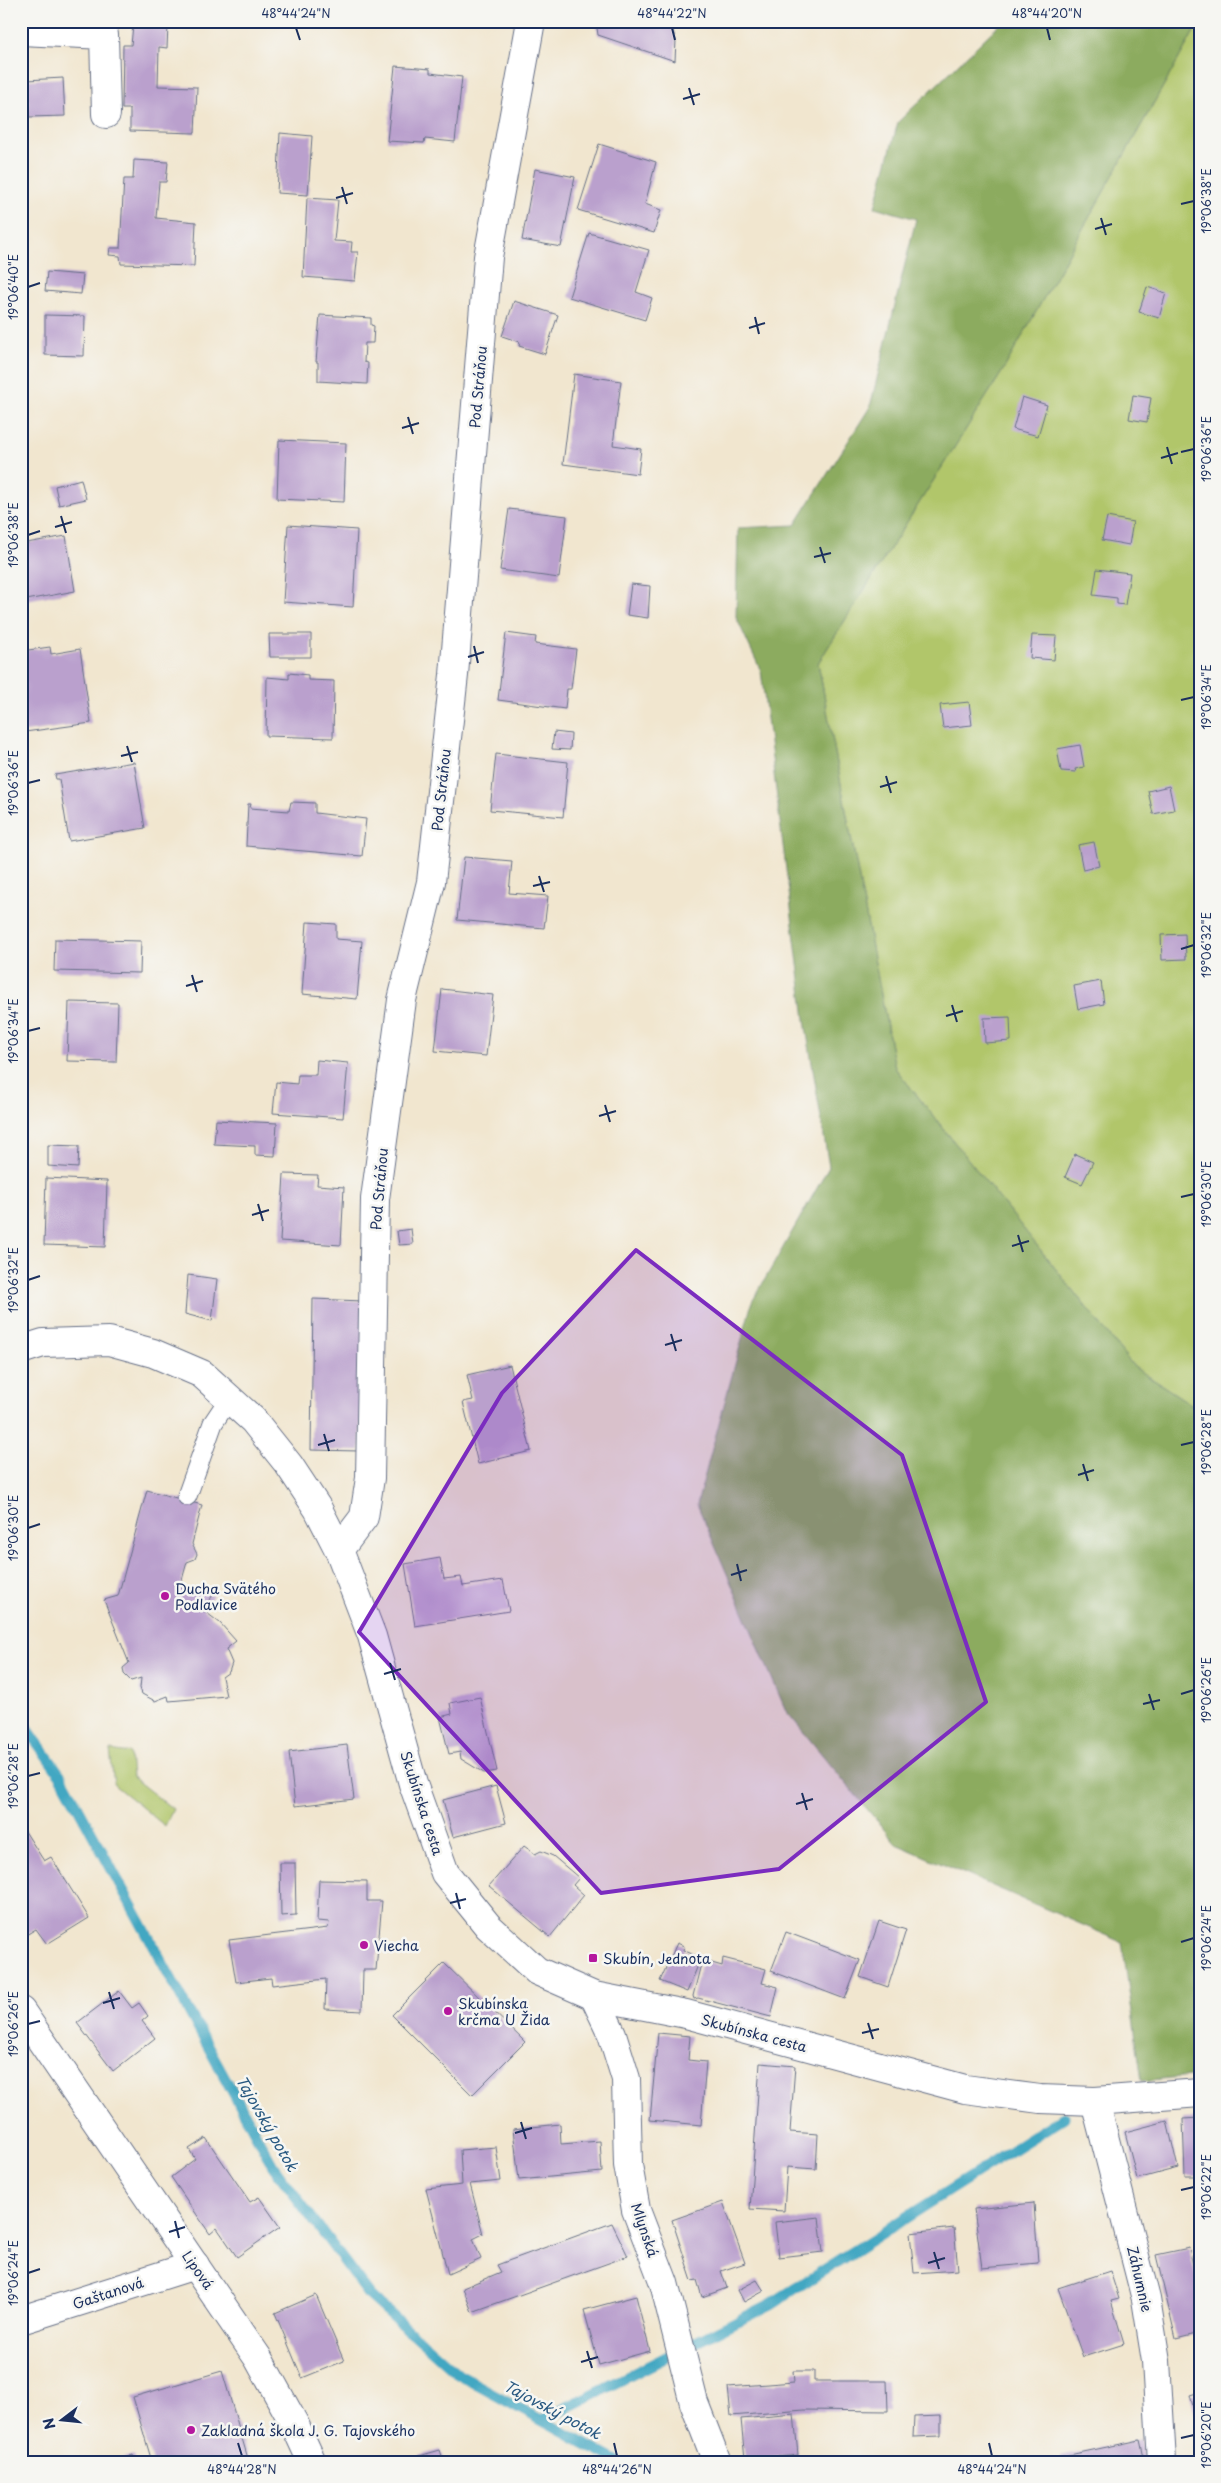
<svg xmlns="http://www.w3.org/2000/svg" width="1221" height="2483" font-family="'Playpen Sans',sans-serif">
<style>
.green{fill:#b1c66a;stroke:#667a64}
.forest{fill:#8cab5e;stroke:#546d5e}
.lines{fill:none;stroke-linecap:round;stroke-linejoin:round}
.stream{stroke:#42a7c2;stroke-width:11}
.building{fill:#baa0cd}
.service-casing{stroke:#666f86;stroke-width:21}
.minor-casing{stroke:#666f86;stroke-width:30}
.service{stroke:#fff;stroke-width:19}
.minor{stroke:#fff;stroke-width:28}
.marked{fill:#7b2cbf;fill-opacity:0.2;stroke:#7b2cbf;stroke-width:4;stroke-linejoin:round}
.ticks{fill:none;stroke:#1b2f5e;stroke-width:2}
.poi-dot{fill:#b5179e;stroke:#f6f6f2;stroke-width:2}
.labels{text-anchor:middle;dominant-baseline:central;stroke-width:5;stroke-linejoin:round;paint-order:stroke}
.street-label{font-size:14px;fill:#1b2f5e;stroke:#f6f6f2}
.poi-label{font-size:14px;fill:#1b2f5e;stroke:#f6f6f2;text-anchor:start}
.water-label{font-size:15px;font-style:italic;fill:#295981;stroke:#f6f6f2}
.neatline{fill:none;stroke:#1b2f5e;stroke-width:2}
.ticks-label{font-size:12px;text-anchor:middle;fill:#1b2f5e}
</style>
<rect width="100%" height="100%" fill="#f6f6f2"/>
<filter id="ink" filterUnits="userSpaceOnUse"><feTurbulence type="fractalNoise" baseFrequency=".02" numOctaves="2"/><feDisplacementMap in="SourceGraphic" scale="10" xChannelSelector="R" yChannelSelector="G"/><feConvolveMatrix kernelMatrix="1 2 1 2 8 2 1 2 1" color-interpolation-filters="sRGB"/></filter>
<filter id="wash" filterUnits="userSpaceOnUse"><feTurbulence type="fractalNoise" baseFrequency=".0096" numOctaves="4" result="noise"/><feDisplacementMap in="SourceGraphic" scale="20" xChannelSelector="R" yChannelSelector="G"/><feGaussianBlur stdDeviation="1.12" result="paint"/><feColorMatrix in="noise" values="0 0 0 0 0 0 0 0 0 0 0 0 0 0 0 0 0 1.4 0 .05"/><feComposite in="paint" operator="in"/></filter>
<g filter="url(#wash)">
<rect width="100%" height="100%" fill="#f1e6cf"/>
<g class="green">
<path d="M 1200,21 L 1200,1410 L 1134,1367 L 895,1068 L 818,663 L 1002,372 Z"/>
<path d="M 110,1750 L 130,1753 L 132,1777 L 173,1809 L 165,1826 L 114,1785 Z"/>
</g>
<path class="forest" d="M 1003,21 L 1200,21 L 1002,372 L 818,663 L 895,1068 L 1134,1367 L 1200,1410 L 1200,2075 L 1142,2081 L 1122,1942 L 896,1844 L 786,1711 L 697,1504 L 752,1302 L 829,1167 L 806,1027 L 761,671 L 736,617 L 738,528 L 795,525 L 870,407 L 916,219 L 875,207 L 898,122 Z"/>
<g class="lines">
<g class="stream">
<path d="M 21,1720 L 61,1776 L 273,2166 L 370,2296 L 459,2375 L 618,2462"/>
<path d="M 542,2420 L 771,2304 L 1064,2117"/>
</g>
</g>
<g id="blocks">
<g class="building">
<path d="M 596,21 L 664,21 L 672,27 L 676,40 L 675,61 L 598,35 Z"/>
<path d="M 133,25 L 168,26 L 167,48 L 159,47 L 158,86 L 197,87 L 195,133 L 130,131 L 130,109 L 122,109 L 123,45 L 131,45 Z"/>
<path d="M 395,66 L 430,69 L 430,73 L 462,77 L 455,142 L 425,139 L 424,143 L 387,141 Z"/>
<path d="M 63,78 L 65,116 L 29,117 L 27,80 Z"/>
<path d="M 280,133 L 312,136 L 308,195 L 277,193 Z"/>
<path d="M 599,144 L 656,162 L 645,204 L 661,210 L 654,233 L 578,210 Z"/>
<path d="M 134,160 L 168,162 L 166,182 L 159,182 L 156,218 L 196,222 L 194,266 L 121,264 L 120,256 L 109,255 L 110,248 L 120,248 L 124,179 L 133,179 Z"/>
<path d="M 535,169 L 575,177 L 561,247 L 522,240 Z"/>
<path d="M 307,198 L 338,200 L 334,241 L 352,242 L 351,252 L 358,252 L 355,281 L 303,277 Z"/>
<path d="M 589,233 L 649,250 L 636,292 L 652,298 L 645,320 L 569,297 Z"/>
<path d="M 47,272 L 83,275 L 81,294 L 45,291 Z"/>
<path d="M 1147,287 L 1166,293 L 1159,318 L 1139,312 Z"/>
<path d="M 514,301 L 558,315 L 545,354 L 519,346 L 520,342 L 502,336 Z"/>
<path d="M 45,315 L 85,316 L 84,356 L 45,355 Z"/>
<path d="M 320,315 L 371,318 L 371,325 L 374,326 L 373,343 L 365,343 L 364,362 L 368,363 L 367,384 L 318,381 L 318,362 L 316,362 Z"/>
<path d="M 574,374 L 621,381 L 613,445 L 641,449 L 638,474 L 563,464 Z"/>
<path d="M 1133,395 L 1151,398 L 1147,422 L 1129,419 Z"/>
<path d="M 1022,397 L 1047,405 L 1038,436 L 1013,429 Z"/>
<path d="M 279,440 L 346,443 L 344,502 L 277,499 Z"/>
<path d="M 81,479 L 86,499 L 59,505 L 55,486 Z"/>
<path d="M 509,509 L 567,516 L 559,578 L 500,570 Z"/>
<path d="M 1107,517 L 1133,522 L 1129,545 L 1102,540 Z"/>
<path d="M 288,525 L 357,530 L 353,607 L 283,602 Z"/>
<path d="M 66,536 L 75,591 L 21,601 L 21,544 Z"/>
<path d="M 1097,569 L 1130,573 L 1125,605 L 1117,604 L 1117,598 L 1093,595 Z"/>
<path d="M 631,584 L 650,586 L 648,618 L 627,615 Z"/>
<path d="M 506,633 L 536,637 L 535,644 L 576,649 L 571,689 L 567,689 L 565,709 L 498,700 Z"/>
<path d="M 269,634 L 311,634 L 311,657 L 270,657 Z"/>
<path d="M 1032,635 L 1056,636 L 1054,660 L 1030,658 Z"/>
<path d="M 50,647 L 51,654 L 80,649 L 91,723 L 25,732 L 21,698 L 21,651 Z"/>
<path d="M 289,673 L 308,675 L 308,680 L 334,681 L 333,738 L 266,736 L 267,677 L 289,679 Z"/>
<path d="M 969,702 L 972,725 L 943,728 L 940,705 Z"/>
<path d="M 554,732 L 571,734 L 570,750 L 552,749 Z"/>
<path d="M 1080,745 L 1084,767 L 1075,769 L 1076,772 L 1061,771 L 1057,749 Z"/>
<path d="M 496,754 L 568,762 L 563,817 L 490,810 Z"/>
<path d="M 134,762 L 145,828 L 69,841 L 59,779 L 56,779 L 55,775 Z"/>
<path d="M 1169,786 L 1174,810 L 1153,814 L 1148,791 Z"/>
<path d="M 291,802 L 315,803 L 315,813 L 366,819 L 362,856 L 246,846 L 248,804 L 251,804 L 250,808 L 289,811 Z"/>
<path d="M 1094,842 L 1099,866 L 1083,870 L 1078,845 Z"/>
<path d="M 464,857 L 512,861 L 509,893 L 548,896 L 544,928 L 457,920 Z"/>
<path d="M 307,922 L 336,924 L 336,939 L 362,941 L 357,999 L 302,994 Z"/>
<path d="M 1185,934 L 1186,959 L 1162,960 L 1161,935 Z"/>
<path d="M 55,939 L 141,941 L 140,973 L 54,971 Z"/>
<path d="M 1101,981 L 1104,1004 L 1078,1009 L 1074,986 Z"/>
<path d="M 442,989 L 493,995 L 486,1056 L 435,1051 Z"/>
<path d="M 69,1002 L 118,1003 L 116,1062 L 67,1061 Z"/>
<path d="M 1010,1017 L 1011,1041 L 985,1043 L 984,1018 Z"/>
<path d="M 317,1060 L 348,1063 L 343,1118 L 273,1113 L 276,1082 L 297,1084 L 298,1075 L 316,1075 Z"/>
<path d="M 216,1120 L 277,1123 L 275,1156 L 255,1155 L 255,1146 L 214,1144 Z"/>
<path d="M 48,1145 L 79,1146 L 78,1168 L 48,1166 Z"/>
<path d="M 1075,1154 L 1093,1162 L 1082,1184 L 1065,1177 Z"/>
<path d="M 284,1174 L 318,1175 L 317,1185 L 344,1187 L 341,1245 L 280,1241 Z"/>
<path d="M 46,1178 L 107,1181 L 105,1247 L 44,1245 Z"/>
<path d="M 411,1229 L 413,1244 L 399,1245 L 397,1231 Z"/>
<path d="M 188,1275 L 217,1279 L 212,1321 L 185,1314 Z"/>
<path d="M 313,1299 L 363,1301 L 360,1451 L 311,1450 Z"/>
<path d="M 510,1365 L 531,1451 L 478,1464 L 463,1402 L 473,1400 L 467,1375 Z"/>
<path d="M 147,1490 L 202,1505 L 192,1544 L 197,1554 L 195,1559 L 187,1562 L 180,1587 L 213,1595 L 203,1610 L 220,1623 L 236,1641 L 226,1649 L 232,1663 L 229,1672 L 222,1677 L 226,1696 L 169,1701 L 168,1696 L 155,1701 L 142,1694 L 140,1688 L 141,1678 L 131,1681 L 124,1674 L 123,1668 L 129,1663 L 104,1600 L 118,1596 Z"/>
<path d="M 440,1558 L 444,1579 L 461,1577 L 463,1586 L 503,1580 L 509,1611 L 415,1626 L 405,1564 Z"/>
<path d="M 480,1697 L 497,1771 L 484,1773 L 461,1759 L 460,1752 L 449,1754 L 440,1717 L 452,1714 L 450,1703 Z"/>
<path d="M 347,1745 L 354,1799 L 295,1806 L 289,1752 Z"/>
<path d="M 496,1786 L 506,1823 L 453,1837 L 443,1800 Z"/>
<path d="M 21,1825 L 44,1861 L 51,1857 L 89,1918 L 47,1944 L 36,1929 L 21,1938 Z"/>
<path d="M 524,1846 L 535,1854 L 541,1851 L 553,1856 L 579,1878 L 573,1885 L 584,1895 L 550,1937 L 489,1886 Z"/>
<path d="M 280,1863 L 295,1863 L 296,1915 L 281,1916 Z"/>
<path d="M 319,1880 L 367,1881 L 367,1901 L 382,1901 L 376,1970 L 363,1970 L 362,2011 L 325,2009 L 326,1979 L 272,1985 L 271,1978 L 236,1982 L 229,1940 L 328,1928 L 329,1922 L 317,1921 Z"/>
<path d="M 879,1921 L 906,1930 L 888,1987 L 860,1977 Z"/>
<path d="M 786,1932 L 860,1960 L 845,1999 L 771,1971 Z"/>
<path d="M 677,1943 L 684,1946 L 683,1950 L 701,1958 L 687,1992 L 660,1981 Z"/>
<path d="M 723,1958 L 766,1969 L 762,1983 L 778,1987 L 771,2017 L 698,1998 L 694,1999 L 693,1996 L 702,1960 L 722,1966 Z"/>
<path d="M 444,1963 L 525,2042 L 472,2095 L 392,2015 Z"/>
<path d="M 119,1991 L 132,2008 L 139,2003 L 148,2016 L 142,2021 L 155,2038 L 113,2071 L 77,2023 Z"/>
<path d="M 658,2033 L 690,2036 L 688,2060 L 706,2062 L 701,2125 L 650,2120 Z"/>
<path d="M 760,2063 L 795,2066 L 790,2132 L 818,2134 L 816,2169 L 787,2167 L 784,2211 L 750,2209 Z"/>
<path d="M 1200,2118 L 1200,2176 L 1185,2176 L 1183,2119 Z"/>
<path d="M 1167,2121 L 1178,2168 L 1137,2179 L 1125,2132 Z"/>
<path d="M 560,2124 L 561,2144 L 600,2141 L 602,2172 L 519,2180 L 513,2129 Z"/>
<path d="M 206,2138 L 250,2202 L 259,2197 L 280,2227 L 237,2257 L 217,2228 L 210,2234 L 171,2177 L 195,2159 L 189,2149 Z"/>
<path d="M 496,2147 L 501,2181 L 470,2184 L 483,2234 L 473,2239 L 481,2259 L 448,2274 L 426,2189 L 462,2185 L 460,2150 Z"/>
<path d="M 723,2202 L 745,2263 L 721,2271 L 727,2288 L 702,2297 L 697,2280 L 692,2281 L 672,2220 Z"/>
<path d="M 1034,2203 L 1038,2263 L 982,2268 L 974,2209 Z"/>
<path d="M 819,2217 L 823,2252 L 779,2257 L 775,2222 Z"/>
<path d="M 612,2223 L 628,2256 L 472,2312 L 463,2288 L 501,2272 L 497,2265 Z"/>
<path d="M 954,2228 L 958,2270 L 914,2273 L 910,2233 Z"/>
<path d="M 1189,2248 L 1200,2295 L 1200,2333 L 1176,2339 L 1156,2255 Z"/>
<path d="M 1110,2271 L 1119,2299 L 1111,2301 L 1124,2344 L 1083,2357 L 1058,2288 Z"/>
<path d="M 757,2280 L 764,2291 L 744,2302 L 738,2290 Z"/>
<path d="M 316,2295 L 344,2361 L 302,2378 L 275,2313 Z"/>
<path d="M 636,2296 L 650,2351 L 599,2365 L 584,2310 Z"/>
<path d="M 222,2371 L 249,2462 L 152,2462 L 133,2397 Z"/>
<path d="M 793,2371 L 814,2371 L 814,2381 L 887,2381 L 888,2411 L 804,2410 L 731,2416 L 728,2387 L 794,2382 Z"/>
<path d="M 1200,2392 L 1200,2427 L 1199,2428 L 1190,2395 Z"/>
<path d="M 794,2414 L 798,2455 L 745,2460 L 741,2419 Z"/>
<path d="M 941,2416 L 941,2436 L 913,2437 L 914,2417 Z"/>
<path d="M 1140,2440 L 1145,2462 L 1061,2462 L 1060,2457 Z"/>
<path d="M 440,2450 L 444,2462 L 402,2462 L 402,2461 Z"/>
<path d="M 133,2455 L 135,2462 L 114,2462 L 114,2461 Z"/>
</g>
</g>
</g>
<g filter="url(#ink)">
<use href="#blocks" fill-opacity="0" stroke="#666f86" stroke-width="1"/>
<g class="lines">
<g class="service-casing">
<path id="service" d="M 187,1496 L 213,1423 L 229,1399"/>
</g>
<g class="minor-casing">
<g id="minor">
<path d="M 21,31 L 104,35 L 106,114"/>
<path d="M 21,1350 L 43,1343 L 109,1341 L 153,1353 L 202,1374 L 253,1420 L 289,1465 L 318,1509 L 339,1550 L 372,1636 L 413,1784 L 445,1873 L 488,1926 L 537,1971 L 594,1996 L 686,2014 L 965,2089 L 1040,2099 L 1095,2101 L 1200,2093"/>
<path d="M 339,1550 L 364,1517 L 370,1478 L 375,1199 L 402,1000 L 431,882 L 454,675 L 488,257 L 531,21"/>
<path d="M 594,1996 L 612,2034 L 626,2079 L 628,2165 L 636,2210 L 664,2283 L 694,2403 L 717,2462"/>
<path d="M 21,2011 L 258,2358 L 295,2425 L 312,2462"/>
<path d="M 1095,2101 L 1146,2299 L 1156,2361 L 1162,2462"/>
<path d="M 21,2320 L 195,2265"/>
</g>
</g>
<use href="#service" class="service"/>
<use href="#minor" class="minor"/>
</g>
</g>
<path class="marked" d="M 636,1250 L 902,1455 L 986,1702 L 779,1869 L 601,1893 L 359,1632 L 502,1393 Z"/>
<path class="ticks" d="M 296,28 L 300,40M 672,28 L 675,40M 1047,28 L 1050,40M 689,88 L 694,105M 683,99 L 700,94M 342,187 L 347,204M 336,198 L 353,193M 1181,204 L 1194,201M 1101,218 L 1106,235M 1095,229 L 1112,224M 28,287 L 40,283M 755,317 L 759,334M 749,328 L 765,323M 408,417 L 413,434M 402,428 L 419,423M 1167,447 L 1172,464M 1181,452 L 1194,449M 1161,458 L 1178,453M 61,516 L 66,533M 55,527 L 72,522M 28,535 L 40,531M 820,547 L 825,563M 814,557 L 831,553M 474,646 L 478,663M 468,657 L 484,652M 1181,700 L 1194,697M 127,746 L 132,762M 121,756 L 138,752M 886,776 L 891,793M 28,783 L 40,780M 880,787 L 897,782M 539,876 L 544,892M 533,886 L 550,882M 1181,949 L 1194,945M 192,975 L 197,992M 186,986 L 203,981M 952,1005 L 957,1022M 946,1016 L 963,1011M 28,1031 L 40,1028M 605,1105 L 610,1122M 599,1116 L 616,1111M 1181,1197 L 1194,1194M 258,1204 L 263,1221M 252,1215 L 269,1210M 1018,1235 L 1023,1252M 1012,1246 L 1029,1241M 28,1280 L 40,1276M 671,1334 L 676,1351M 665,1345 L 682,1340M 324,1434 L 329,1451M 318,1445 L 335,1440M 1181,1445 L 1194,1442M 1083,1464 L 1088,1481M 1078,1475 L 1094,1470M 28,1528 L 40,1524M 737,1564 L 741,1581M 731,1575 L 747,1570M 390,1663 L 395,1680M 384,1674 L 401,1669M 1149,1694 L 1154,1710M 1181,1694 L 1194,1690M 1143,1704 L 1160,1700M 28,1776 L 40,1773M 802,1793 L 807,1810M 796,1804 L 813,1799M 456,1893 L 460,1909M 450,1903 L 466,1899M 1181,1942 L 1194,1938M 109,1992 L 114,2009M 103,2003 L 120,1998M 868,2023 L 873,2039M 28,2024 L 40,2021M 862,2033 L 879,2029M 521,2122 L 526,2139M 515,2133 L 532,2128M 1181,2190 L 1194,2187M 175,2221 L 179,2238M 169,2232 L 185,2227M 934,2252 L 939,2269M 928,2263 L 945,2258M 28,2273 L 40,2269M 587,2351 L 592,2368M 581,2362 L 598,2357M 1181,2438 L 1194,2435M 238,2443 L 242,2456M 614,2443 L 617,2456M 989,2443 L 992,2456"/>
<g class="poi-dot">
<circle cx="165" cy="1596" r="5"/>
<circle cx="364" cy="1945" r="5"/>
<rect x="588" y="1953" width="10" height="10" rx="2.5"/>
<circle cx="448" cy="2011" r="5"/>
<circle cx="191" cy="2430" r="5"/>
</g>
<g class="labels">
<g class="street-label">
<text transform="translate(478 387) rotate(-85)">Pod Stráňou</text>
<text transform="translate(441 790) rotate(-84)">Pod Stráňou</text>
<text transform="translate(379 1189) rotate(-85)">Pod Stráňou</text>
<text transform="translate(422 1803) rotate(72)">Skubínska cesta</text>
<text transform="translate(754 2033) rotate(15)">Skubínska cesta</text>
<text transform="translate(645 2230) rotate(71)">Mlynská</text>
<text transform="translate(198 2270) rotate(55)">Lipová</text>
<text transform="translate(1140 2279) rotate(77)">Záhumnie</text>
<text transform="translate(108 2293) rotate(-18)">Gaštanová</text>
</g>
<g class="poi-label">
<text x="175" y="1588">Ducha Svätého<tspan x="175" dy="16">Podlavice</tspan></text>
<text x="374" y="1945">Viecha</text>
<text x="603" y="1958">Skubín, Jednota</text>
<text x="458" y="2003">Skubínska<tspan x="458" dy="16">krčma U Žida</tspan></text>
<text x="201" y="2430">Zakladná škola J. G. Tajovského</text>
</g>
<g class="water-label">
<text transform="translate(268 2123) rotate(60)">Tajovský potok</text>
<text transform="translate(553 2409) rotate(28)">Tajovský potok</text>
</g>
</g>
<rect width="1221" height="2483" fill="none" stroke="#f6f6f2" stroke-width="55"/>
<g transform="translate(62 2420) rotate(254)" stroke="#f6f6f2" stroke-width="4" paint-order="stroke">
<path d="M0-4L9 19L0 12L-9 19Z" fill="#1b2f5e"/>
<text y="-8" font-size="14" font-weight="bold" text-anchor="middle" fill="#1b2f5e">N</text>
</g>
<rect x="28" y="28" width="1166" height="2428" class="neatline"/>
<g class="ticks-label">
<text x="296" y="18">48°44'24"N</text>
<text x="672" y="18">48°44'22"N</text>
<text x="1047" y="18">48°44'20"N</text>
<text transform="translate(1207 201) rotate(-90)" y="4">19°06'38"E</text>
<text transform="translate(14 287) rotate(-90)" y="4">19°06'40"E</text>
<text transform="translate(1207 449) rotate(-90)" y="4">19°06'36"E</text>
<text transform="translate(14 535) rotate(-90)" y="4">19°06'38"E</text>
<text transform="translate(1207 697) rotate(-90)" y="4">19°06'34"E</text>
<text transform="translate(14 783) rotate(-90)" y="4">19°06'36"E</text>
<text transform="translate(1207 945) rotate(-90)" y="4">19°06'32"E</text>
<text transform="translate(14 1031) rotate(-90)" y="4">19°06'34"E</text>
<text transform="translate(1207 1194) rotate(-90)" y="4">19°06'30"E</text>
<text transform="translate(14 1280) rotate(-90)" y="4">19°06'32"E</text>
<text transform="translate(1207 1442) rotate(-90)" y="4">19°06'28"E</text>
<text transform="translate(14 1528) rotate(-90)" y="4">19°06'30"E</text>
<text transform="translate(1207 1690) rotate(-90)" y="4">19°06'26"E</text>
<text transform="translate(14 1776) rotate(-90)" y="4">19°06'28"E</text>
<text transform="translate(1207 1938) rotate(-90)" y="4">19°06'24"E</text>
<text transform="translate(14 2024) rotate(-90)" y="4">19°06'26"E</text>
<text transform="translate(1207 2187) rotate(-90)" y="4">19°06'22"E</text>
<text transform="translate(14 2273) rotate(-90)" y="4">19°06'24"E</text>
<text transform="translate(1207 2435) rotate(-90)" y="4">19°06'20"E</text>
<text x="242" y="2474">48°44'28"N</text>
<text x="617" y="2474">48°44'26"N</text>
<text x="992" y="2474">48°44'24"N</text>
</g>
</svg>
